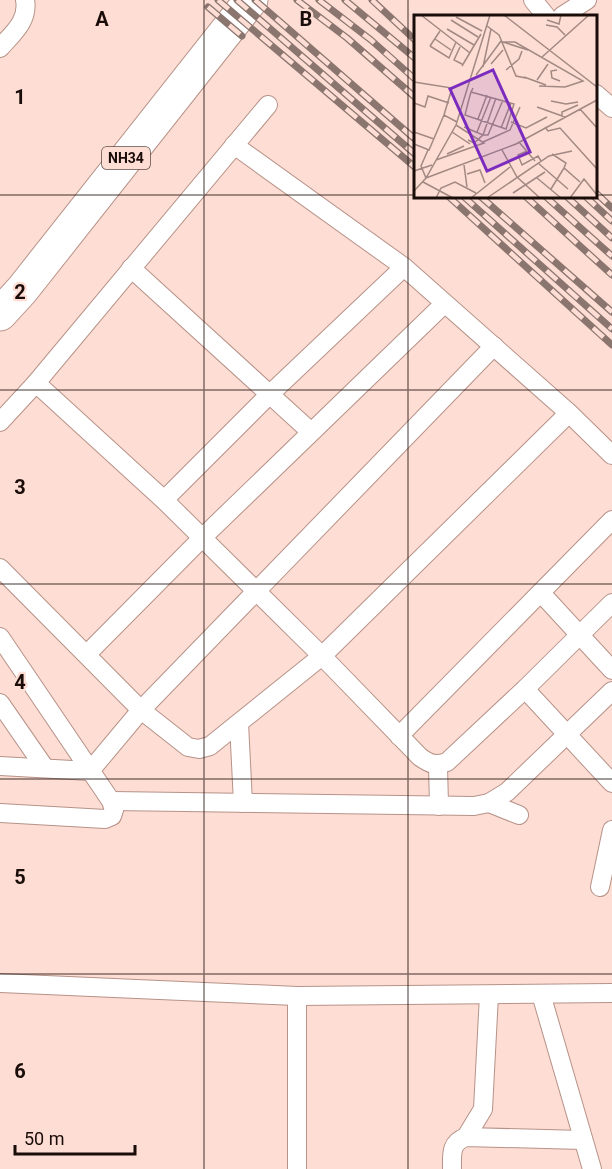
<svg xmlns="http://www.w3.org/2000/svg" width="612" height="1169" font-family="Roboto,sans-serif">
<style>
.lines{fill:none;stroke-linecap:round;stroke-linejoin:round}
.street-casing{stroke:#b79288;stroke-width:20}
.highway-casing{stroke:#b79288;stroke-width:35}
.street{stroke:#fff;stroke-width:18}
.highway{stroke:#fff;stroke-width:33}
.rail-casing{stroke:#8b756f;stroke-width:7}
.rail{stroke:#fdddd4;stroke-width:4.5;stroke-dasharray:14;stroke-linecap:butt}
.grid{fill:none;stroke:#190c09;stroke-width:1.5;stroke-opacity:0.55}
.labels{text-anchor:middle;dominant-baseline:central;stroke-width:4.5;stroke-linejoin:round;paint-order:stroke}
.shield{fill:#fdddd4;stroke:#5d4b46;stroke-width:1.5}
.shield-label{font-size:14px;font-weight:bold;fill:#190c09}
.inset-road{fill:none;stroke:#a28983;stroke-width:1.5}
.view{fill:#7b2cbf;fill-opacity:0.15;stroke:#7b2cbf;stroke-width:3}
.inset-edge{fill:none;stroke:#190c09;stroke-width:3}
.grid-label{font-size:20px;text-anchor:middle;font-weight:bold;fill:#190c09;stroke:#fdddd4;stroke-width:4.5;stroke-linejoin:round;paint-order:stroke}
</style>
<rect width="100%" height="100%" fill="#fdddd4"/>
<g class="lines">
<g class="street-casing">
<g id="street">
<path d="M 533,0 L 546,16"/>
<path d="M 562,16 L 587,0"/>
<path d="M 0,48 C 12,34 29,21 25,0"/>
<path d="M 596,94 L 612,108"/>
<path d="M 268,105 L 36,383 L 164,500 L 322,656 L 420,757 C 430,764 435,766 447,762 L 525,689 L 612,603"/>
<path d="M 234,145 L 404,267 L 569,413 L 612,455"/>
<path d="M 131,268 L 311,432"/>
<path d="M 0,422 L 36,383"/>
<path d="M 164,500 L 269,395 L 404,267"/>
<path d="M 0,568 L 141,710 L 494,346"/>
<path d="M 541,593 L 612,670"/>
<path d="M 0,637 L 111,801 L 114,810 L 112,816 L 105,819 L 0,813"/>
<path d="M 87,654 L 202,538 L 444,304"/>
<path d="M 525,689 L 612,783"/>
<path d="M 0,703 L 45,768"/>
<path d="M 239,723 L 243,803"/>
<path d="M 399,736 L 612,520"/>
<path d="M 438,765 L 439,806"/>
<path d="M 0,766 L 90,771 L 141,710 L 188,747 L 199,749 L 210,746 L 322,656 L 569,413"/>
<path d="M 111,801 L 474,806 L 489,803 L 507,792 L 612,691"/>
<path d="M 489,803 L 519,815"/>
<path d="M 600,887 L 612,830"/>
<path d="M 0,983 L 297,996 L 612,993"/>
<path d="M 541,994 L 592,1169"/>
<path d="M 466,1137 L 483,1109 L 489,995"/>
<path d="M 297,1169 L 297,996"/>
<path d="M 452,1169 C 452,1154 450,1143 466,1137 L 583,1140"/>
</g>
</g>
<g class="highway-casing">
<path id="highway" d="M 0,314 L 22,290 L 251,0"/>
</g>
<use href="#street" class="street"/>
<use href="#highway" class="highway"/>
<g class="rail-casing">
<g id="rail">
<path d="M 218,0 L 416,168"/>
<path d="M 237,0 L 416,155"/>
<path d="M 255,0 L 416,140"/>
<path d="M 297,0 L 347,38 L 416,98"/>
<path d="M 319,0 L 371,40 L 416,80"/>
<path d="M 345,0 L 416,59"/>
<path d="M 372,0 L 416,41"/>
<path d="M 208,7 L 242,36"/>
<path d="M 596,193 L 612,208"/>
<path d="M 448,196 L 612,345"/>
<path d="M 463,196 L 612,329"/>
<path d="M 480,196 L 612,312"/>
<path d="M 525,196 L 612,275"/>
<path d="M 545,196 L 612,256"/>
<path d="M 566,196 L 612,238"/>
<path d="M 585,196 L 612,221"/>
</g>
</g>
<use href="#rail" class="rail"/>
</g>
<path class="grid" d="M 204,0 L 204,1169M 408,0 L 408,1169M 0,195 L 416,195M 596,195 L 612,195M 0,390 L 612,390M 0,584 L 612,584M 0,779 L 612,779M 0,974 L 612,974"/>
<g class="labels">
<rect class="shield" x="102" y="147" width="48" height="22" rx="4.5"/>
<g class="shield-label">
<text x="126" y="158">NH34</text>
</g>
</g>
<g transform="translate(414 15)">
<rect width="183" height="183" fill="#fdddd4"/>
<path class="inset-road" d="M 7,0 L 56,38M 90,0 L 183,72M 42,2 L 68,16M 37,5 L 64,22M 133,5 L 145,9 L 147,0M 132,10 L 143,12 L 151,20M 73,11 L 85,20 L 102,61 L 112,63M 33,14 L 60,30M 21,24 L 37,35M 87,27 L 101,27 L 169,66 L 151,72 L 125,71M 89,27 L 114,35M 16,31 L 35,43 L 42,27M 16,31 L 26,16M 46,32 L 40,45 L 48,49M 128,42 L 175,0M 77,49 L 89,35M 48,51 L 67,19M 69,52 L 77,14M 92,55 L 105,44 L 108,36M 143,55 L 137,56 L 138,63 L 146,66M 62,60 L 87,26M 110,62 L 132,70M 123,65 L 134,49M 0,67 L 38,73 L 30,100M 57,77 L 100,89 L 92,114 L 51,100 L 55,84 L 57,77 L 59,73M 137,86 L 152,89 L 164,87M 0,88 L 11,92 L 14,81 L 35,88M 123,92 L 151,102M 166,94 L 183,113M 148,101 L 148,97 L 164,90M 64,104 L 73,80M 97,107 L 112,113 L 133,102M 50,112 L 69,120 L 82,83M 131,112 L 134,116 L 146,113 L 183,154M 87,113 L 97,88M 0,117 L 20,124M 38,117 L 56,129M 63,117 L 77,82M 54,125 L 60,128 L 69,120 L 74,120 L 89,85M 69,127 L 96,115 L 106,92M 105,127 L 121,146M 0,129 L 15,135 L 30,100 L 43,107M 14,135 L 7,151 L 12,163 L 102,129 L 183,85M 88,135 L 103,162 L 126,183M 113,136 L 104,140 L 108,150 L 124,141 L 127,146M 33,139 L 50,131M 138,139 L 152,148 L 150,153M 22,145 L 70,128 L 42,110M 124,148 L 154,174M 50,150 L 53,172M 0,156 L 18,150M 53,159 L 66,155 L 71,168M 123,163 L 147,183M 9,167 L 39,183M 137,174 L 150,153 L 166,167M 0,176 L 12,163 L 42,110 L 76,0M 99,178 L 131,157M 22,183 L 27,173 L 41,167 L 62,178M 57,183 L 96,152M 73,183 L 135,141 L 158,136M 156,183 L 170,164 L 183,180"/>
<path class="view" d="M 79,55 L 116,137 L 73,156 L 36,74 Z"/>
<rect width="183" height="183" class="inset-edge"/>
</g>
<g class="grid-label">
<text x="102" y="26">A</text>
<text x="306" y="26">B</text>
<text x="20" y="104">1</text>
<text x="20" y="299">2</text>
<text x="20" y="494">3</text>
<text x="20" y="689">4</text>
<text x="20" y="884">5</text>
<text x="20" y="1078">6</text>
</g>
<path d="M15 1145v9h120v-9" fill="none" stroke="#190c09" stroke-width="3"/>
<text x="24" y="1145" font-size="18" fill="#190c09" stroke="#fdddd4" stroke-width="4.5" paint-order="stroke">50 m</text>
</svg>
